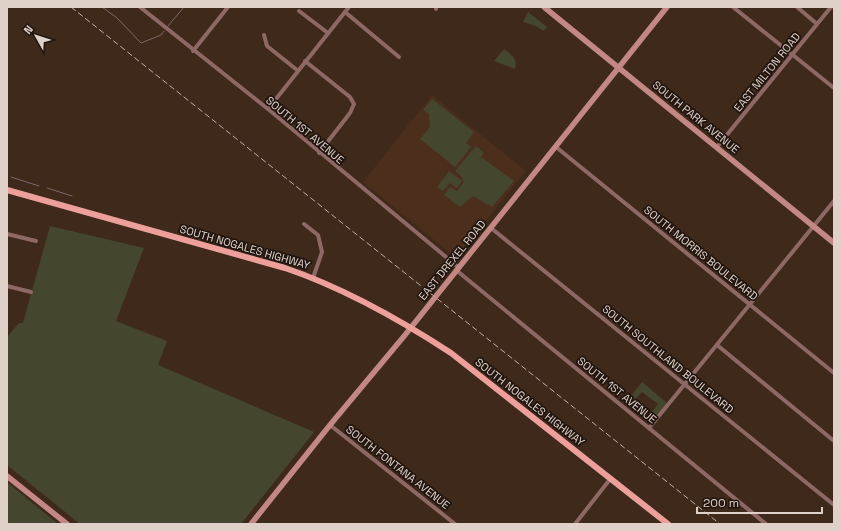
<svg xmlns="http://www.w3.org/2000/svg" width="841" height="531" font-family="'Space Grotesk',sans-serif">
<style>
.built{fill:#4b2e1b}
.green{fill:#44472e}
.lines{fill:none;stroke-linecap:round;stroke-linejoin:round}
.stream{stroke:#81676c;stroke-width:1}
.street{stroke:#8e6865;stroke-width:4}
.secondary{stroke:#c38884;stroke-width:5.5}
.primary{stroke:#eda09b;stroke-width:6}
.rail{stroke:#c1b0a6;stroke-width:1;stroke-dasharray:6 3;stroke-linecap:butt}
.labels{text-anchor:middle;dominant-baseline:central;stroke-width:3.5;stroke-linejoin:round;paint-order:stroke}
.street-label{font-size:11px;fill:#e0d1c8;stroke:#1f140e}
</style>
<rect width="100%" height="100%" fill="#3f291a"/>
<path class="built" d="M 432,95 L 526,171 L 456,258 L 363,182 Z"/>
<g class="green">
<path d="M 528,12 L 547,27 L 544,31 L 536,26 L 523,22 Z"/>
<path d="M 504,49 C 511,54 518,59 515,69 L 494,61 Z"/>
<path d="M 432,99 L 474,132 L 466,143 L 471,147 L 455,167 L 420,139 L 430,127 L 429,114 L 423,110 Z"/>
<path d="M 476,146 L 484,153 L 472,167 L 481,157 L 514,181 L 492,207 L 473,196 L 460,207 L 444,195 L 450,187 L 457,191 L 464,182 L 462,179 L 463,178 L 455,171 Z"/>
<path d="M 449,171 L 462,181 L 457,188 L 450,183 L 443,191 L 437,187 Z"/>
<path d="M 50,226 L 144,248 L 116,321 L 167,341 L 158,365 L 314,432 L 241,524 L 80,524 L 7,465 L 7,337 L 19,323 L 23,323 Z"/>
<path d="M 642,382 L 667,403 L 650,423 L 646,419 L 658,404 L 642,392 L 630,406 L 626,402 Z"/>
<path d="M 7,482 L 58,524 L 7,524 Z"/>
</g>
<g class="lines">
<g class="stream">
<path d="M 102,7 L 117,18 L 141,43 L 161,35 L 164,31"/>
<path d="M 168,26 L 184,7"/>
<path d="M 11,177 L 39,186"/>
<path d="M 47,188 L 72,196"/>
</g>
<g class="street">
<path d="M 140,7 L 268,109 L 458,267"/>
<path d="M 436,7 L 436,9"/>
<path d="M 733,7 L 834,88"/>
<path d="M 797,7 L 817,24"/>
<path d="M 299,11 L 328,33"/>
<path d="M 345,12 L 399,57"/>
<path d="M 264,35 L 267,46 L 297,70"/>
<path d="M 193,51 L 228,7"/>
<path d="M 305,61 L 350,97 L 354,104 L 350,113 L 319,153"/>
<path d="M 268,109 L 349,7"/>
<path d="M 556,147 L 834,373"/>
<path d="M 717,147 L 831,7"/>
<path d="M 304,224 L 318,235 L 322,252 L 313,278"/>
<path d="M 491,228 L 834,505"/>
<path d="M 7,234 L 36,241"/>
<path d="M 456,270 L 766,524"/>
<path d="M 7,286 L 31,292"/>
<path d="M 717,345 L 834,441"/>
<path d="M 330,425 L 455,524"/>
<path d="M 649,428 L 834,201"/>
<path d="M 575,524 L 611,478"/>
</g>
<g class="secondary">
<path d="M 544,7 L 834,243"/>
<path d="M 7,476 L 67,524"/>
<path d="M 251,524 L 330,425 L 405,335 L 667,7"/>
</g>
<path class="primary" d="M 7,190 L 285,268 C 344,288 399,319 451,353 L 668,524"/>
<path class="rail" d="M 71,7 L 720,524"/>
</g>
<g class="labels">
<g class="street-label">
<text transform="translate(767 72) rotate(-51)">EAST MILTON ROAD</text>
<text transform="translate(696 117) rotate(39)">SOUTH PARK AVENUE</text>
<text transform="translate(305 130) rotate(40)">SOUTH 1ST AVENUE</text>
<text transform="translate(245 247) rotate(16)">SOUTH NOGALES HIGHWAY</text>
<text transform="translate(701 253) rotate(39)">SOUTH MORRIS BOULEVARD</text>
<text transform="translate(452 260) rotate(-51)">EAST DREXEL ROAD</text>
<text transform="translate(668 359) rotate(39)">SOUTH SOUTHLAND BOULEVARD</text>
<text transform="translate(617 390) rotate(39)">SOUTH 1ST AVENUE</text>
<text transform="translate(530 402) rotate(38)">SOUTH NOGALES HIGHWAY</text>
<text transform="translate(398 467) rotate(38)">SOUTH FONTANA AVENUE</text>
</g>
</g>
<rect width="841" height="531" fill="none" stroke="#e0d1c8" stroke-width="16"/>
<g transform="translate(36 36) rotate(309)" stroke="#1f140e" stroke-width="3" paint-order="stroke">
<path d="M0-3L7 15L0 10L-7 15Z" fill="#e0d1c8"/>
<text y="-6" font-size="11" font-weight="bold" text-anchor="middle" fill="#e0d1c8">N</text>
</g>
<path d="M697 507v6h125v-6" fill="none" stroke="#e0d1c8" stroke-width="2"/>
<text x="703" y="507" font-size="12" fill="#e0d1c8" stroke="#1f140e" stroke-width="3" paint-order="stroke">200 m</text>
</svg>
